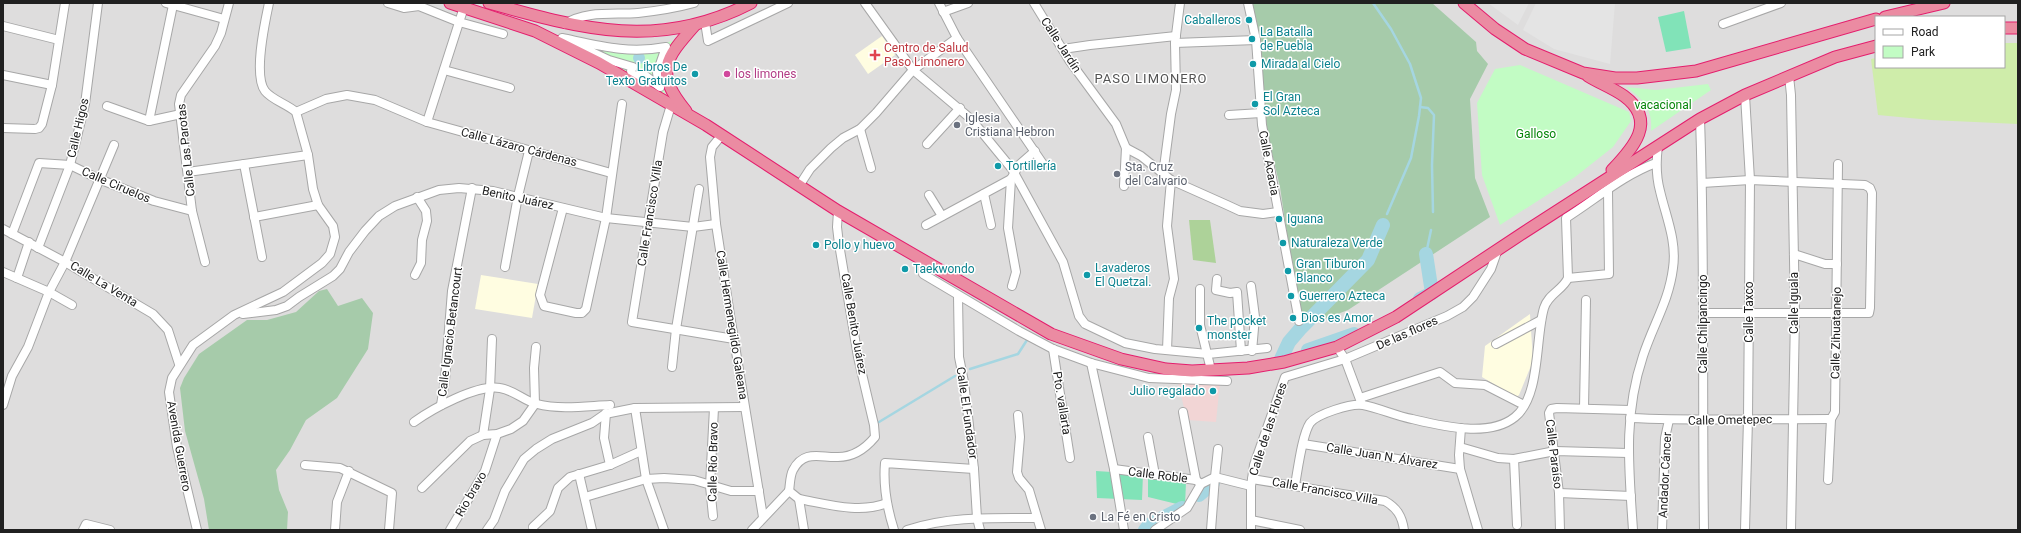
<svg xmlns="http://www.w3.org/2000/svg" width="2021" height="533" font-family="Roboto,sans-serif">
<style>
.residential{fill:#dedddd;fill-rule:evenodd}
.commercial{fill:#f2d5d5}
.education{fill:#fffde1}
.grass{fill:#cfedaa}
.forest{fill:#add299}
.cemetery{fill:#a6cbaa}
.park{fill:#c2fcc4}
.pitch{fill:#81e3b8}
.parking{fill:#e4e4e4}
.water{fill:#a5d6e1}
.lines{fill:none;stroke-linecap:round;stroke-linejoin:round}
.stream{stroke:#a5d6e1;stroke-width:2.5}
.river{stroke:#a5d6e1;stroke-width:14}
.minor-casing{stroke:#a7a7a7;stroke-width:10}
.highway-casing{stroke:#e41e6d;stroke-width:13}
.minor{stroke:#fff;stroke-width:8}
.highway{stroke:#eb8ba2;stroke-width:11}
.culture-dot{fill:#0f9aa8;stroke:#fff;stroke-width:1.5}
.health-dot{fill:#e0444e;stroke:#fff;stroke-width:1.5}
.hotel-dot{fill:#d1479c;stroke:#fff;stroke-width:1.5}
.worship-dot{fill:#6b7280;stroke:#fff;stroke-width:1.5}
.labels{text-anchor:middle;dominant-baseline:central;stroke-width:3;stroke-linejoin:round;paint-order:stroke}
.culture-label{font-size:12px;fill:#0d838f;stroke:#fff;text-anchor:start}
.street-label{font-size:12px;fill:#202020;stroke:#fff}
.health-label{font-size:12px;fill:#be3a42;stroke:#fff;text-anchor:start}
.hotel-label{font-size:12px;fill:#b23c85;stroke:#fff;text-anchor:start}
.park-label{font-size:12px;fill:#06860a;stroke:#fff}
.worship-label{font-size:12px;fill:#5b616d;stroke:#fff;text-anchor:start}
.neighbourhood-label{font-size:13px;letter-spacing:1px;fill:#535353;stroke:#fff}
</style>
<rect width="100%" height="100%" fill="#f1ede6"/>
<path class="residential" d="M 3,3 L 2018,3 L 2018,530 L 3,530 ZM 1876,17 L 2004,17 L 2004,67 L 1876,67 Z"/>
<path class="commercial" d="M 1220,382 L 1216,422 L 1187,420 L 1178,383 L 1200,385 Z"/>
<g class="education">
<path d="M 882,36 L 895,55 L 868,74 L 855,55 Z"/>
<path d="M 481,275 L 538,284 L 532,318 L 475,309 Z"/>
<path d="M 1530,314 L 1533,361 L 1519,395 L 1516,397 L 1482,377 L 1485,346 Z"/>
</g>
<path class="grass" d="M 2004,43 L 2018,43 L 2018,124 L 1931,120 L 1878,115 L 1871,59 L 1876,58 L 1876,67 L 2004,67 Z"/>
<path class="forest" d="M 1189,220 L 1210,220 L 1216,263 L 1193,260 Z"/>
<g class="cemetery">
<path d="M 1252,3 L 1432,3 L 1476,42 L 1477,51 L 1488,64 L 1470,99 L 1475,178 L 1490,217 L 1348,310 L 1301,328 L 1280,187 L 1265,124 Z"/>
<path d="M 327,289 L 338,306 L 362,298 L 373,313 L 368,349 L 337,398 L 306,420 L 290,450 L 276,470 L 279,490 L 288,512 L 287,530 L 209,530 L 204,499 L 185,431 L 180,388 L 184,378 L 199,354 L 247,320 L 267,320 L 296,312 L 319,291 Z"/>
</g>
<g class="park">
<path d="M 679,40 L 660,75 L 667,101 L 605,62 L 601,52 L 607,46 L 636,48 Z"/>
<path d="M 1520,65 L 1629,112 L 1631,121 L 1613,147 L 1575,177 L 1500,225 L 1482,175 L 1477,103 L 1495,69 Z"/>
<path d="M 1708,84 L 1711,90 L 1651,131 C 1653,109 1643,99 1626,87 L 1656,90 Z"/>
</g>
<g class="pitch">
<path d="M 1684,11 L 1691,48 L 1666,52 L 1658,17 Z"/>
<path d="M 1096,471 L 1143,474 L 1142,500 L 1097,498 Z"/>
<path d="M 1148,476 L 1186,482 L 1185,506 L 1148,497 Z"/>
</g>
<g class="parking">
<path d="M 1488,3 L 1529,3 L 1518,25 Z"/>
<path d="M 1536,3 L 1615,3 L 1610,64 L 1554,49 L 1523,30 Z"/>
</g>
<circle class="water" cx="639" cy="58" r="6"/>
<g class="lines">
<g class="stream">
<path d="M 1373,3 L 1391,29 L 1410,64 L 1421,98 L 1419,116 L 1411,158 L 1387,214"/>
<path d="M 1420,107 L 1428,108 L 1434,115 L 1432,165 L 1433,212"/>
<path d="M 1426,254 L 1431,230"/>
<path d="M 970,369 L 1018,354 L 1027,340"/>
<path d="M 879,422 L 955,376"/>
</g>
<g class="river">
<path d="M 1420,299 L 1432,293 L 1426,254"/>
<path d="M 1308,350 L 1354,334"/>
<path d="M 1281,359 L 1289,342 L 1301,328 L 1368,260 L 1383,225"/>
<path d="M 1199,495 L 1213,483"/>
<path d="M 1145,530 L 1149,525 L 1182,508"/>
</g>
<g class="minor-casing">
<g id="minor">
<path d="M 166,3 L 224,19"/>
<path d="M 388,3 L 404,8 L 419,6 L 459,22 L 503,34"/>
<path d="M 865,3 L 913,70 L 971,119 L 1012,169 L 1063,262 L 1079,316 L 1085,324 L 1125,343 L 1155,349 L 1208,354 L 1267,348"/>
<path d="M 939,3 L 957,38 L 1043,164"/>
<path d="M 1034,3 L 1069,60 L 1116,124 L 1126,148 L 1124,186"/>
<path d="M 1248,3 L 1256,40 L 1262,125 L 1299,321"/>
<path d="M 943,12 L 968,3"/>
<path d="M 705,22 L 708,41 L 788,3"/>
<path d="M 565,24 C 587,10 614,15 638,13 C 657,11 676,8 694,3"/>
<path d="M 1723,24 L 1781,3"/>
<path d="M 3,26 L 59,40"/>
<path d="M 562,38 C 600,46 628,54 666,47 L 657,73 L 660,87 L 643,74 L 641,76 L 633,75 L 631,71 L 633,67 L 609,60 Z"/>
<path d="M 1175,43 L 1256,40"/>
<path d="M 1063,49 L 1090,45 L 1176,36"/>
<path d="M 444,70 L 510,88"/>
<path d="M 3,75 L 52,85"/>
<path d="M 1789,76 L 1791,95 L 1795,315 L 1791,530"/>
<path d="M 1745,95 L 1750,180 L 1748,419 L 1745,530"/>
<path d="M 671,105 L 663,132 L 632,322 L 734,339"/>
<path d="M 107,106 L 149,121 L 181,114"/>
<path d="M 296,112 L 326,99 L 347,95 L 375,100 L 427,122 L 611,173"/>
<path d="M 1229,115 L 1261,113"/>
<path d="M 1700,119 C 1705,256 1702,393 1704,530"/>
<path d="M 149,121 L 173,5"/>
<path d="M 427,122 L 464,7"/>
<path d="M 3,128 L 35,129 L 39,128 L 42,124 L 52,85 L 65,3"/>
<path d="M 860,129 L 871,168"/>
<path d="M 721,136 L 712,147 L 710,157 L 716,224 L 730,315 L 763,517"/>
<path d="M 927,144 L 960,108"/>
<path d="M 1126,148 L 1141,156 L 1171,180 L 1227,205 L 1240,211 L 1263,214 L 1278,212"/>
<path d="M 244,164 L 262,257"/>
<path d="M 188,172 L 308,155"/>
<path d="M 1163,175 L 1171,114 L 1176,90 L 1175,43 L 1180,3"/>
<path d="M 1011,179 L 1008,228 L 1016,272 L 1012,286"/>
<path d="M 1702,183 L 1750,180 L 1865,185 L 1870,188 L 1872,193 L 1870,308 L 1869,313 L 1704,313"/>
<path d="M 799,186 L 810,169 L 831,148 L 843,138 L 860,129 L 876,113 L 913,70 L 957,38"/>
<path d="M 984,194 L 991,225"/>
<path d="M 929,195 L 942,216"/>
<path d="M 563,208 L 540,295 L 544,306 L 576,313 L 582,313 L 586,309 L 606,218 L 622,104"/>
<path d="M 254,217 L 318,205"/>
<path d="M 926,225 L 1011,179 L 1019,165 L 1035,151"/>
<path d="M 3,229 L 65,262 L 153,314 L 168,330 L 179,364"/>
<path d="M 12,234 L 39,163 L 70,165 L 99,179 L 154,201 L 192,211"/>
<path d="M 38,248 L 70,165 L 85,104 L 98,3"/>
<path d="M 1794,254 L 1825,264 L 1837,264"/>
<path d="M 924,260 L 923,274 L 1019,331 L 1053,349 L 1091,363 L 1149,378 L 1227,381"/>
<path d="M 205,262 L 192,211 L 179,104 L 181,95 L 215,46 L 221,33 L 229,3"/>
<path d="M 505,267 L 518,196 L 529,151"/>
<path d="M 3,272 L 49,292 L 72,305"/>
<path d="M 415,275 L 421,263 L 422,240 L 427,221 L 426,211 L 417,197"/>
<path d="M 17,278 L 29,242"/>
<path d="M 1568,278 L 1609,274 L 1608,191"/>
<path d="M 1217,279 L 1216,290 L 1230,293 L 1237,292 L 1241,351"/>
<path d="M 1251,286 L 1255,317 L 1252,351"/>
<path d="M 1200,289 L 1200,325 L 1211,370"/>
<path d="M 958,296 L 959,357 L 964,382 L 974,469 L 977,518 L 980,530"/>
<path d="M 243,314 L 276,310 L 287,306 L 299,297 L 333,276 L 340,269 L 349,252 L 365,231 L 379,216 L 395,206 L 439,190 L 459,188 L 493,191 L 606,218 L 693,227 L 716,224"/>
<path d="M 1496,344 L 1541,320"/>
<path d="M 1337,347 L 1345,359 L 1361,402"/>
<path d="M 1053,349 L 1070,458"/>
<path d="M 1167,350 L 1169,298 L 1174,279 L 1167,226 L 1171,180"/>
<path d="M 1091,363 L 1114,469 L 1124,530"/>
<path d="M 672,367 L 676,329 L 699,189"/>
<path d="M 1360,398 L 1440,372 L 1455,383 L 1485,385 L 1524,405"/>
<path d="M 3,405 L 12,376 L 28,347 L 49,292 L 65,262 L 114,145"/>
<path d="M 441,405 L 445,380 L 452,291 L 472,188"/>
<path d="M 635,408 L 646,479 L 664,530"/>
<path d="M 1584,408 L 1586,300"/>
<path d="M 1183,412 L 1196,480"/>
<path d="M 606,413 L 604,438 L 610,465"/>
<path d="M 1018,415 L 1020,437 L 1017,472 L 1019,478 L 1029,490 L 1041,530"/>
<path d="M 1630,418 C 1697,421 1764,419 1831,419"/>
<path d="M 414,422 C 432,409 477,384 500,388 C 514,390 524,401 537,404 C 560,410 587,406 610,405"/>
<path d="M 1461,428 L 1459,455 L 1460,469 L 1478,530"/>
<path d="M 483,435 L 490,389 L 492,339"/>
<path d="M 1148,437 L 1155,475"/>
<path d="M 1303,444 L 1460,469"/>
<path d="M 1460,447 L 1498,458 L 1514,459 L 1555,451 L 1628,453"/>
<path d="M 1514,459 L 1517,525"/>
<path d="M 305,465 L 340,468 L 392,493 L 389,530"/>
<path d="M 1114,469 L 1196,480 L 1201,484"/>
<path d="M 579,474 L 592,530"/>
<path d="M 1252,479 L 1385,501 C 1397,508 1402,516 1404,530"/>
<path d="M 1828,480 L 1831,419 L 1835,412 L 1838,164"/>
<path d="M 1295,485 C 1298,469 1302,435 1310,423 C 1317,414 1351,403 1363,405 C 1379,408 1396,416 1412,419 C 1442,426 1489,438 1515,417 C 1541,396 1535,338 1544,308 C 1548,294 1563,290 1568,278 L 1566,218 C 1596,199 1623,175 1656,163"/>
<path d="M 422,488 L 470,441 L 483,435 L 497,434 L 511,429 L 523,421 L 535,404 L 534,368 L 536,347"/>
<path d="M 789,491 C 790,485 790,475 793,470 C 804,449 821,458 838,457 C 853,457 865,449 875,437 L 874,425 L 858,357 L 839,244 L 837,227 L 838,211"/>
<path d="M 789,491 L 799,499 L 804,530"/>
<path d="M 1559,493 L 1631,496"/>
<path d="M 585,497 L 646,479 L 664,478 L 694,480 L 731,491 L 759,491"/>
<path d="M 799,499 C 827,504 860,514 887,503"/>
<path d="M 713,516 L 710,486 L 714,408"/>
<path d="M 1251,520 L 1300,530"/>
<path d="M 533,527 L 550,511 L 558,488 L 570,477 L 610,465 L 641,451"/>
<path d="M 83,530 L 86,524 L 110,530"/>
<path d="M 197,530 L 177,447 L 169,392 L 172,378 L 193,345 L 234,315 L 283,292 L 322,263 L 330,254 L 335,237 L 333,226 L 318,205 L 313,189 L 308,155 L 296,112 C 287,104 272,100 265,91 C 253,75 265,22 269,3"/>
<path d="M 335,530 L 337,502 L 349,471"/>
<path d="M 450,530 L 485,471 L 497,434"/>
<path d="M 487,530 L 494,520 L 505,491 L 524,459 L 536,449 L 552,439 L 592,423 L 605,414 L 635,408 L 744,407"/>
<path d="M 752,530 L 789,491"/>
<path d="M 894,530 C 887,508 883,486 885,463 L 974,469"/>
<path d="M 907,530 C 949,516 993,518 1037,518"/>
<path d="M 1155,530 L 1187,508 L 1201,484 L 1215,477 L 1218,449"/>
<path d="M 1211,530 L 1215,477 L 1251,486"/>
<path d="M 1251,530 L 1251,486 L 1254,465 L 1285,377 L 1345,359 L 1447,316 L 1463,307 L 1473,297 L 1491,269 L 1498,249"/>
<path d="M 1560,530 L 1559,493 L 1549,413 L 1551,409 L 1557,408 L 1630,410"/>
<path d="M 1633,530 C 1629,469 1623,416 1643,356 C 1653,325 1669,301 1673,268 C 1677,241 1666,217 1660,191 C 1656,176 1656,161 1658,146"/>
<path d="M 1662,530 L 1665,438 L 1669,420"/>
</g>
</g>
<g class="highway-casing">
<g id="highway">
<path d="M 450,3 L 535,31 L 599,63 L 706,125 L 838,211 L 1051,334 L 1121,359 L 1166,369 L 1192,371 L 1248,368 L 1284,362 L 1337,347 L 1396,317 L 1523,233 L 1700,119 L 1745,95 L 1835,57 L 1876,46"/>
<path d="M 489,3 C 582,29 658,51 751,3"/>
<path d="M 1464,3 L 1495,29 L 1525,49 L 1583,73 L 1615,78 L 1637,78 L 1696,71 L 1876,19"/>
<path d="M 1885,17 L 1944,3"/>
<path d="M 2004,28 L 2018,28"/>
<path d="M 1588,76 C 1599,83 1613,88 1624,96 C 1658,121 1633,148 1612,170"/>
<path d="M 686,111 C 654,72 665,59 695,25"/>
</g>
</g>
<use href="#minor" class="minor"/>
<use href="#highway" class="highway"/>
</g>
<g class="culture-dot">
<circle cx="1249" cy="20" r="4"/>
<circle cx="1252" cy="39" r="4"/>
<circle cx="1253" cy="64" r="4"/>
<circle cx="695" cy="74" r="4"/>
<circle cx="1255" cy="104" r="4"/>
<circle cx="998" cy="166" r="4"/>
<circle cx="1279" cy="219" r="4"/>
<circle cx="1283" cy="243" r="4"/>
<circle cx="816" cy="245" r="4"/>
<circle cx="905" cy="269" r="4"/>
<circle cx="1288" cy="271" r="4"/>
<circle cx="1087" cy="275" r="4"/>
<circle cx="1291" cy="296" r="4"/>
<circle cx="1293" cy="318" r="4"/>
<circle cx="1199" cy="328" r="4"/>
<circle cx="1213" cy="391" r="4"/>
</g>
<path class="health-dot" d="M873 49h4v4h4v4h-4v4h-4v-4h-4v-4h4z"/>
<circle class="hotel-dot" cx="727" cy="74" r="4"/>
<g class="worship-dot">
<circle cx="957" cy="125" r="4"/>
<circle cx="1117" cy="174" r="4"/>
<circle cx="1093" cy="517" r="4"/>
</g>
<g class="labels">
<g class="culture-label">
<text x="1241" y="20" text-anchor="end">Caballeros</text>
<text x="1260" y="32">La Batalla<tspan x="1260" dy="14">de Puebla</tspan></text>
<text x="1261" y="64">Mirada al Cielo</text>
<text x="687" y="67" text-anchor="end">Libros De<tspan x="687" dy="14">Texto Gratuitos</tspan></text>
<text x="1263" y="97">El Gran<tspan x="1263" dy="14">Sol Azteca</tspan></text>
<text x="1006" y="166">Tortillería</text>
<text x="1287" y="219">Iguana</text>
<text x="1291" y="243">Naturaleza Verde</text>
<text x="824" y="245">Pollo y huevo</text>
<text x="1296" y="264">Gran Tiburon<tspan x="1296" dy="14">Blanco</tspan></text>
<text x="1095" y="268">Lavaderos<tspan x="1095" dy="14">El Quetzal.</tspan></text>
<text x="913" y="269">Taekwondo</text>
<text x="1299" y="296">Guerrero Azteca</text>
<text x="1301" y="318">Dios es Amor</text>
<text x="1207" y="321">The pocket<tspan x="1207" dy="14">monster</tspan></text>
<text x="1205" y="391" text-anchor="end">Julio regalado</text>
</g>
<g class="street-label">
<text transform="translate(1061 45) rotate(57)">Calle Jardín</text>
<text transform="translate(78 128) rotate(-77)">Calle Higos</text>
<text transform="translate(519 147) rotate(15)">Calle Lázaro Cárdenas</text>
<text transform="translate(186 150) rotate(-96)">Calle Las Parotas</text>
<text transform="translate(1269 163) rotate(79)">Calle Acacia</text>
<text transform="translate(116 185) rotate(23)">Calle Ciruelos</text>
<text transform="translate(518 198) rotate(12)">Benito Juárez</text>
<text transform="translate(650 213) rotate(-81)">Calle Francisco Villa</text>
<text transform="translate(104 284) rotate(31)">Calle La Venta</text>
<text transform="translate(1794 303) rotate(-90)">Calle Iguala</text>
<text transform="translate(1749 312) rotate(-90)">Calle Taxco</text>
<text transform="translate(854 324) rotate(80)">Calle Benito Juárez</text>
<text transform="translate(1703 324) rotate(-90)">Calle Chilpancingo</text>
<text transform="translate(732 325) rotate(81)">Calle Hermenegildo Galeana</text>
<text transform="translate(450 332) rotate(-83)">Calle Ignacio Betancourt</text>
<text transform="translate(1407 333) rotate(-24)">De las flores</text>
<text transform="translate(1836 333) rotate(-89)">Calle Zihuatanejo</text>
<text transform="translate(1062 403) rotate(81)">Pto. vallarta</text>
<text transform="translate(967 413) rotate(82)">Calle El Fundador</text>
<text transform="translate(1730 420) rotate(-1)">Calle Ometepec</text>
<text transform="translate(1268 429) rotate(-72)">Calle de las Flores</text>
<text transform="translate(179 446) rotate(80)">Avenida Guerrero</text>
<text transform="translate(1554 454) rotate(83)">Calle Paraíso</text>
<text transform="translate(1382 456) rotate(9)">Calle Juan N. Álvarez</text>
<text transform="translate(713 462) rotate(-89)">Calle Río Bravo</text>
<text transform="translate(1158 475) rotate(7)">Calle Roble</text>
<text transform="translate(1665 475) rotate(-87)">Andador Cáncer</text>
<text transform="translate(1325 491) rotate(10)">Calle Francisco Villa</text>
<text transform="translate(471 494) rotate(-60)">Rio bravo</text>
</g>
<g class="health-label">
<text x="884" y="48">Centro de Salud<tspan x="884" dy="14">Paso Limonero</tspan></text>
</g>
<g class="hotel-label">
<text x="735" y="74">los limones</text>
</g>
<g class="park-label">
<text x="1663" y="105">vacacional</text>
<text x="1536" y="134">Galloso</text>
</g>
<g class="worship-label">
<text x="965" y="118">Iglesia<tspan x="965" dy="14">Cristiana Hebron</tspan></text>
<text x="1125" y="167">Sta. Cruz<tspan x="1125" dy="14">del Calvario</tspan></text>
<text x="1101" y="517">La Fé en Cristo</text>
</g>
<g class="neighbourhood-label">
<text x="1151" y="78">PASO LIMONERO</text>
</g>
</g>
<rect width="2021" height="533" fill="none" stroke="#202020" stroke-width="8"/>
<rect x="1875" y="16" width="130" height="52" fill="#ffffff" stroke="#a6a6a6"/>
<rect x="1883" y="29" width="20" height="6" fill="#ffffff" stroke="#a6a6a6"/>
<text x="1911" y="36" font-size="12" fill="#202020">Road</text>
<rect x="1883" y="46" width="20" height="12" fill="#c2fcc4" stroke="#a6a6a6"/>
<text x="1911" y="56" font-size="12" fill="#202020">Park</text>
</svg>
